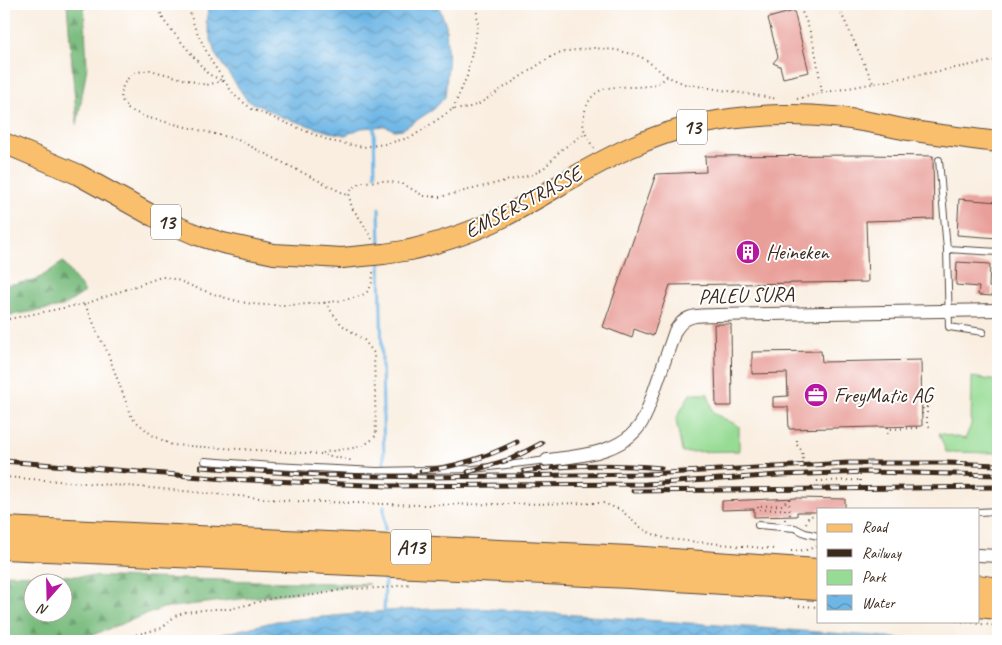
<svg xmlns="http://www.w3.org/2000/svg" width="1002" height="645" font-family="Caveat,sans-serif">
<style>
.green{fill:#97dc95;stroke:#69835a}
.forest{fill:url(#forest-firs);stroke:#5a734e;fill-rule:evenodd}
.water{fill:url(#water-waves);stroke:#547082}
.lines{fill:none;stroke-linecap:round;stroke-linejoin:round}
.stream{stroke:#6db6e5;stroke-width:3}
.building{fill:#e99f99}
.lane-casing{stroke:#58473b;stroke-width:8}
.street-casing{stroke:#58473b;stroke-width:14}
.primary-casing{stroke:#58473b;stroke-width:22}
.highway-casing{stroke:#58473b;stroke-width:24}
.path{stroke:#58473b;stroke-width:2;stroke-dasharray:1 4;stroke-linecap:butt}
.lane{stroke:#fff;stroke-width:6}
.street{stroke:#fff;stroke-width:12}
.primary{stroke:#f9bf6d;stroke-width:20}
.highway{stroke:#f9bf6d;stroke-width:22}
.rail-casing{stroke:#3b2a1e;stroke-width:5}
.rail{stroke:#fff;stroke-width:3;stroke-dasharray:9;stroke-linecap:butt}
.primary-bridge-casing{stroke:#58473b;stroke-width:22;stroke-linecap:butt}
.primary-bridge{stroke:#f9bf6d;stroke-width:20}
.labels{text-anchor:middle;dominant-baseline:central;stroke-width:4;stroke-linejoin:round;paint-order:stroke}
.shield{fill:#fff;stroke:#766a62;stroke-width:1}
.shield-label{font-size:20px;font-weight:bold;fill:#3b2a1e}
.street-label{font-size:21px;fill:#3b2a1e;stroke:#fff}
.poi-label{font-size:21px;fill:#3b2a1e;stroke:#fff;text-anchor:start}
</style>
<defs>
<pattern id="forest-firs" width="22" height="20" patternUnits="userSpaceOnUse" patternTransform="scale(1.25)"><rect width="22" height="20" fill="#79bc7e"/><path d="M5 1l3.5 6h-7zM16 11l3.5 6h-7z" fill="#649967"/></pattern>
<pattern id="water-waves" width="16" height="10" patternUnits="userSpaceOnUse" patternTransform="scale(1.25)"><rect width="16" height="10" fill="#6db6e5"/><path d="M0 5q4-4 8 0t8 0" fill="none" stroke="#5b94b9"/></pattern>
</defs>
<rect width="100%" height="100%" fill="#fff"/>
<filter id="ink" filterUnits="userSpaceOnUse"><feTurbulence type="fractalNoise" baseFrequency=".02" numOctaves="2"/><feDisplacementMap in="SourceGraphic" scale="10" xChannelSelector="R" yChannelSelector="G"/><feConvolveMatrix kernelMatrix="1 2 1 2 8 2 1 2 1" color-interpolation-filters="sRGB"/></filter>
<filter id="wash" filterUnits="userSpaceOnUse"><feTurbulence type="fractalNoise" baseFrequency=".0096" numOctaves="4" result="noise"/><feDisplacementMap in="SourceGraphic" scale="20" xChannelSelector="R" yChannelSelector="G"/><feGaussianBlur stdDeviation="1.12" result="paint"/><feColorMatrix in="noise" values="0 0 0 0 0 0 0 0 0 0 0 0 0 0 0 0 0 1.4 0 .05"/><feComposite in="paint" operator="in"/></filter>
<g filter="url(#wash)">
<rect width="100%" height="100%" fill="#f9eee0"/>
<g class="green">
<path d="M 972,377 L 998,381 L 998,453 L 946,452 L 939,433 L 965,439 L 971,425 Z"/>
<path d="M 690,394 L 708,394 L 713,413 L 739,426 L 739,451 L 682,452 L 676,419 Z"/>
</g>
<g class="forest">
<path d="M 67,4 L 84,4 L 87,67 L 77,125 Z"/>
<path d="M 63,262 L 85,292 L 62,307 L 4,316 L 4,285 L 35,281 Z"/>
<path d="M 4,574 L 369,584 L 163,608 L 77,641 L 4,641 ZM 32,582 L 62,582 L 62,612 L 32,612 Z"/>
</g>
<g class="water">
<path d="M 209,4 L 438,4 L 446,25 L 448,66 L 445,97 L 434,109 L 403,129 L 394,130 L 385,126 L 361,128 L 346,135 L 329,132 L 282,117 L 247,100 L 215,54 L 206,21 Z"/>
<path d="M 475,608 L 874,636 L 920,641 L 193,641 L 277,621 L 400,610 Z"/>
</g>
<g class="lines">
<g class="stream">
<path d="M 374,126 L 375,174"/>
<path d="M 379,209 L 380,248"/>
<path d="M 380,262 L 384,464"/>
<path d="M 384,506 L 385,530"/>
<path d="M 384,616 L 385,579"/>
</g>
</g>
<g id="blocks">
<g class="building">
<path d="M 794,11 L 809,72 L 783,78 L 780,66 L 773,63 L 778,57 L 768,18 Z"/>
<path d="M 863,155 L 933,156 L 934,219 L 866,221 L 868,282 L 670,285 L 653,336 L 634,329 L 632,338 L 603,327 L 656,174 L 706,172 L 705,156 Z"/>
<path d="M 959,199 L 998,202 L 998,238 L 957,235 Z"/>
<path d="M 957,262 L 990,264 L 989,287 L 992,288 L 992,296 L 978,295 L 979,287 L 956,285 Z"/>
<path d="M 714,324 L 731,324 L 732,406 L 716,406 Z"/>
<path d="M 821,351 L 822,362 L 921,360 L 922,426 L 789,429 L 788,407 L 773,407 L 773,397 L 788,396 L 787,373 L 752,374 L 752,352 Z"/>
<path d="M 797,498 L 845,499 L 845,509 L 818,509 L 818,512 L 797,512 L 797,516 L 754,517 L 754,509 L 722,510 L 722,501 Z"/>
</g>
</g>
</g>
<g filter="url(#ink)">
<use href="#blocks" fill-opacity="0" stroke="#58473b" stroke-width="1"/>
<g class="lines">
<g class="lane-casing">
<g id="lane">
<path d="M 939,160 L 947,249"/>
<path d="M 983,332 L 949,327 L 947,249 L 998,252"/>
<path d="M 205,461 L 273,466 L 377,471 L 474,469 L 547,460"/>
<path d="M 978,512 L 998,511"/>
<path d="M 758,525 L 795,528 L 805,533 L 818,536"/>
</g>
</g>
<g class="street-casing">
<g id="street">
<path d="M 547,460 C 583,456 631,452 646,414 L 675,331 C 686,313 697,316 716,315 L 998,310"/>
<path d="M 978,555 L 998,556"/>
</g>
</g>
<g class="primary-casing">
<g id="primary">
<path d="M 4,143 L 77,174 L 153,216 L 197,235 L 223,243 L 274,254 L 342,258"/>
<path d="M 410,250 C 442,242 474,232 503,217 C 548,194 589,165 636,145 C 696,118 768,111 833,117 C 858,119 883,125 908,130 C 938,135 968,138 998,142"/>
</g>
</g>
<g class="highway-casing">
<g id="highway">
<path d="M 4,528 L 630,557 L 818,570"/>
<path d="M 4,548 L 629,577 L 818,589"/>
<path d="M 978,586 L 998,589"/>
<path d="M 978,606 L 998,608"/>
</g>
</g>
<g class="path">
<path d="M 157,4 L 164,21 L 208,74 L 223,81"/>
<path d="M 187,4 L 195,28 L 211,61 L 234,95 L 252,109 L 330,141 L 363,147 L 385,144 L 412,137 L 453,109 L 464,109 L 479,104 L 552,56 L 568,51 L 594,48 L 616,50 L 636,55 L 645,59 L 668,77 L 685,84 L 778,99"/>
<path d="M 797,4 C 814,29 817,63 822,92"/>
<path d="M 837,4 L 873,83"/>
<path d="M 223,81 L 206,85 L 150,70 L 132,73 L 123,85 L 121,99 L 128,109 L 145,117 L 236,139 L 349,196"/>
<path d="M 797,99 L 822,93 L 998,60"/>
<path d="M 453,109 L 467,76 L 478,25 L 476,4"/>
<path d="M 594,148 C 584,134 580,125 586,108 C 599,70 642,100 667,77"/>
<path d="M 372,239 L 361,220 L 352,208 L 349,196 L 352,188 L 362,182 L 384,181 L 403,184 L 424,196 L 440,197 L 534,174 L 545,167 L 561,150 L 584,134"/>
<path d="M 84,305 C 94,317 95,334 105,346 L 132,418 L 152,435 L 172,445 L 321,454 L 354,461"/>
<path d="M 4,320 L 88,303 L 161,277 C 174,277 185,284 197,288 C 213,294 236,302 253,304 C 273,307 347,304 364,294 C 372,290 373,278 373,270"/>
<path d="M 927,407 L 927,425 L 932,428"/>
<path d="M 922,414 L 923,407 L 927,407"/>
<path d="M 888,427 L 888,429 L 918,428 L 917,426"/>
<path d="M 887,439 L 888,429"/>
<path d="M 797,440 L 797,445 L 802,451 L 803,460"/>
<path d="M 323,453 C 340,448 365,451 376,435 L 374,353 L 364,340 L 342,325 L 324,302"/>
<path d="M 860,475 L 860,486"/>
<path d="M 4,477 L 139,487 L 293,501 L 417,505 L 603,503 L 621,510 L 637,525 L 650,533 L 667,539 L 774,549"/>
<path d="M 817,481 L 860,480"/>
<path d="M 789,499 L 790,518 L 791,518"/>
<path d="M 785,520 L 785,509 L 758,510 L 758,506 L 782,505 L 789,499"/>
<path d="M 806,523 L 809,516 L 818,515"/>
<path d="M 791,551 L 806,550 L 818,546"/>
<path d="M 799,606 L 818,607"/>
<path d="M 957,621 L 998,626"/>
<path d="M 112,641 L 162,628 L 175,616 L 186,612 L 212,609 L 230,609 L 278,597 L 315,595 L 346,589 L 382,588 L 412,584"/>
</g>
<use href="#lane" class="lane"/>
<use href="#street" class="street"/>
<use href="#primary" class="primary"/>
<use href="#highway" class="highway"/>
<g class="rail-casing">
<g id="rail">
<path d="M 4,461 L 226,479 L 389,486 L 646,484 L 780,475 L 867,472 L 998,475"/>
<path d="M 201,467 L 319,475 L 430,477 L 647,474 L 848,463 L 947,463 L 998,465"/>
<path d="M 421,471 C 455,467 486,458 517,442"/>
<path d="M 524,471 C 569,464 615,464 661,468"/>
<path d="M 468,472 L 511,459 L 542,443"/>
<path d="M 633,491 L 998,487"/>
</g>
</g>
<use href="#rail" class="rail"/>
<g class="primary-bridge-casing">
<path id="primary-bridge" d="M 342,258 L 384,254 L 410,250"/>
</g>
<use href="#primary-bridge" class="primary-bridge"/>
</g>
</g>
<defs>
<g id="building-disc" transform="scale(1.25)"><circle r="9.5" fill="#b5179e" stroke="#fff"/><path d="M-4-6H4V6H1V3H-1V6H-4ZM-2.5-4.3h1.7v1.8h-1.7ZM.8-4.3h1.7v1.8H.8ZM-2.5-1h1.7V.8h-1.7ZM.8-1h1.7V.8H.8Z" fill="#fff"/></g>
<g id="office-disc" transform="scale(1.25)"><circle r="9.5" fill="#b5179e" stroke="#fff"/><path d="M-6-3h4V-5.5h4V-3h4V5H-6ZM-1-4.5V-3h2v-1.5ZM-6 0V1H6V0Z" fill="#fff"/></g>
</defs>
<g fill-rule="evenodd">
<use href="#building-disc" x="748" y="252"/>
<use href="#office-disc" x="816" y="395"/>
</g>
<g class="labels">
<g class="shield">
<rect x="677" y="109.5" width="30" height="35" rx="4"/>
<rect x="151" y="204.5" width="30" height="35" rx="4"/>
<rect x="391" y="529.5" width="40" height="35" rx="4"/>
</g>
<g class="shield-label">
<text x="692" y="127">13</text>
<text x="166" y="222">13</text>
<text x="411" y="547">A13</text>
</g>
<g class="street-label">
<text transform="translate(523 202) rotate(-28)">EMSERSTRASSE</text>
<text transform="translate(746 295) rotate(-2)">PALEU SURA</text>
</g>
<g class="poi-label">
<text x="766" y="252">Heineken</text>
<text x="834" y="395">FreyMatic AG</text>
</g>
</g>
<rect width="1002" height="645" fill="none" stroke="#fff" stroke-width="20"/>
<rect x="817" y="508" width="162" height="115" fill="#ffffff" stroke="#b1aaa5"/>
<rect x="827" y="524" width="25" height="8" fill="#f9bf6d" stroke="#b1aaa5"/>
<text x="862" y="532" font-size="15" fill="#3b2a1e">Road</text>
<rect x="827" y="549" width="25" height="8" fill="#3b2a1e" stroke="#b1aaa5"/>
<text x="862" y="558" font-size="15" fill="#3b2a1e">Railway</text>
<rect x="827" y="570" width="25" height="15" fill="#97dc95" stroke="#b1aaa5"/>
<text x="862" y="582" font-size="15" fill="#3b2a1e">Park</text>
<rect x="827" y="595" width="25" height="15" fill="url(#water-waves)" stroke="#b1aaa5"/>
<text x="862" y="608" font-size="15" fill="#3b2a1e">Water</text>
<g transform="translate(48 598) rotate(200)"><circle r="24" fill="#ffffff" stroke="#b1aaa5"/>
<path d="M0-4L9 19L0 12L-9 19Z" fill="#b5179e"/>
<text y="-8" font-size="14" font-weight="bold" text-anchor="middle" fill="#3b2a1e">N</text>
</g>
</svg>
